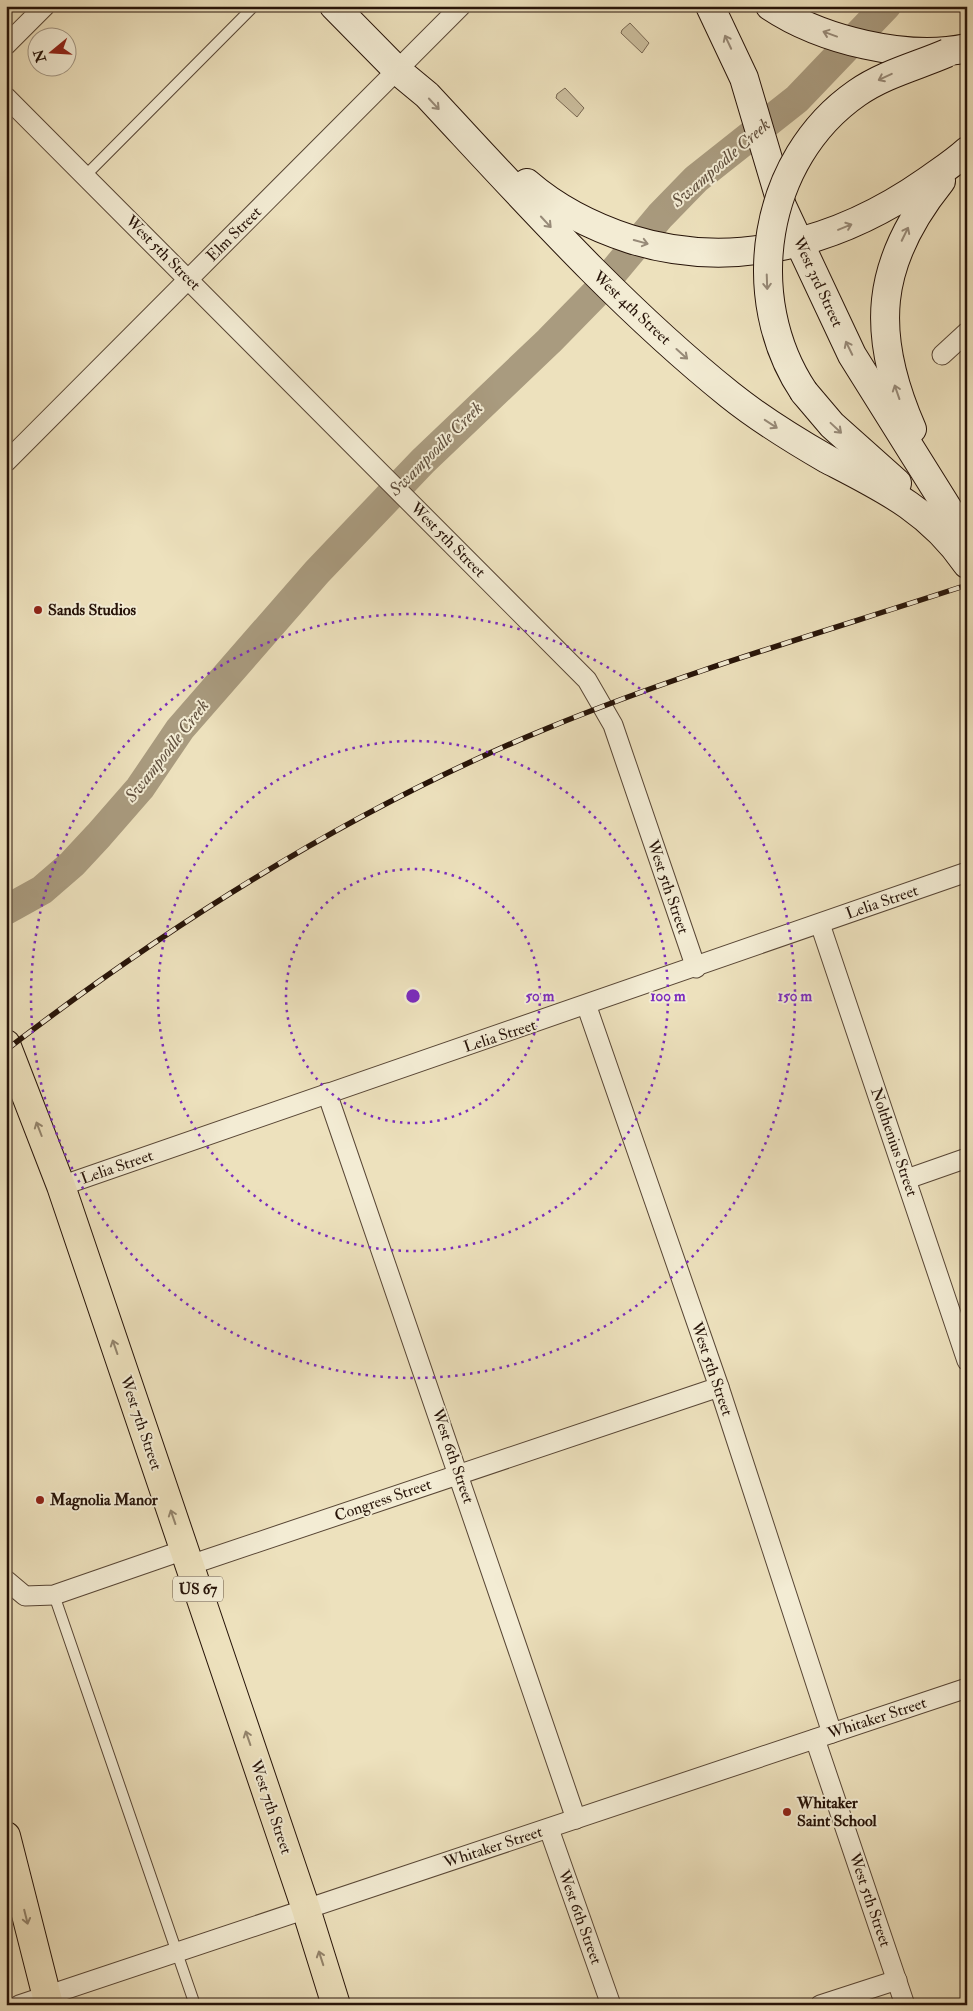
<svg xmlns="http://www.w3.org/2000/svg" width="973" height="2011" font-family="'IM FELL Double Pica',serif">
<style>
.green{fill:#cbbe9e;stroke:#786853}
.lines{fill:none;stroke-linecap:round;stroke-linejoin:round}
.river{stroke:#a99b7f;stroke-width:30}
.lane-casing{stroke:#584635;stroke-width:12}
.street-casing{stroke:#584635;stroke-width:21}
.secondary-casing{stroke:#261308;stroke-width:30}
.primary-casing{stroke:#261308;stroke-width:30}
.lane{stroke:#f3ecd4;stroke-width:10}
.street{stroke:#f3ecd4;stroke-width:19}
.secondary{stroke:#f3ecd4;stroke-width:28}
.primary{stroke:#ede1bd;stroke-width:28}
.rail-casing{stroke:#261308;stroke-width:5.5}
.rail{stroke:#f3ecd4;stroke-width:4;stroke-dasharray:11;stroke-linecap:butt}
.secondary-bridge-casing{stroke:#261308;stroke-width:30;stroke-linecap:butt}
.secondary-bridge{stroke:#f3ecd4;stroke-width:28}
.oneway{stroke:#978a78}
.oneway2{stroke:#93846c}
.ring{fill:none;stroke:#7b2cbf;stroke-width:2.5;stroke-dasharray:2.5 5}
.poi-dot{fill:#8f2418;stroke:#f3ecd4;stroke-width:2}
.labels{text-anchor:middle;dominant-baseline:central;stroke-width:4;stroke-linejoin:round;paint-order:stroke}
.shield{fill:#f3ecd4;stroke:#645445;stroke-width:1}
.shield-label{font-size:15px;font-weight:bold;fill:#261308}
.street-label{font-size:16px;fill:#261308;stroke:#f3ecd4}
.poi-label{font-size:16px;font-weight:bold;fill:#261308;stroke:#f3ecd4;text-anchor:start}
.water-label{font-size:18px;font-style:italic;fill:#61503e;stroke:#f3ecd4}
.centre{fill:#7b2cbf;stroke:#f3ecd4;stroke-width:2.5}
.ring-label{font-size:15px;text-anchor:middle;font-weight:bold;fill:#7b2cbf;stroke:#f3ecd4;stroke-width:4;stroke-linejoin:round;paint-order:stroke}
</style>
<rect width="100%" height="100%" fill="#ede1bd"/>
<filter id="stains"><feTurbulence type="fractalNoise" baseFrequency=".004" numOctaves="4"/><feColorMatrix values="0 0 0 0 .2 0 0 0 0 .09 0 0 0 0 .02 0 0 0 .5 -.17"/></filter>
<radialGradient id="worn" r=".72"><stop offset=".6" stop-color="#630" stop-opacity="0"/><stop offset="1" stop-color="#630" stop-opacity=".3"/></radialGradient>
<g class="green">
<path d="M 630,23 L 649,43 L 642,53 L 621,33 L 622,30 Z"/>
<path d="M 565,88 L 584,108 L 577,117 L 556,98 L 557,94 Z"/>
</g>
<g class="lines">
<path class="river" d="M 6,910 L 42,890 L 72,864 L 99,835 L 140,788 L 180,729 L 317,572 L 423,461 L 549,341 L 595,294 L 660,216 L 696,179 L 797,99 L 886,6"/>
<g class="lane-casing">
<g id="lane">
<path d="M 85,176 L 254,6"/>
<path d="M 54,1595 L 195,2005"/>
</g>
</g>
<g class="street-casing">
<g id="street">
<path d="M 6,45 L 45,6"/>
<path d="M 6,97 L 587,680 L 613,725 L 696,968"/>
<path d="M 942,355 L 967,332"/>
<path d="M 6,462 L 461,6"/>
<path d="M 820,924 L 967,1361"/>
<path d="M 587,1007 L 719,1387 L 832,1733"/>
<path d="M 327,1093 L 576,1819"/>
<path d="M 907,1179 L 967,1158"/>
<path d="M 61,1186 C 363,1083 665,978 967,872"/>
<path d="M 190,1565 L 719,1387"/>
<path d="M 6,1580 L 25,1596 L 54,1595 L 184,1550"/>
<path d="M 815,1739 L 905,2005"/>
<path d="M 549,1829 L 611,2005"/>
<path d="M 19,2005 L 967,1688"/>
<path d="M 820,2005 L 897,1980"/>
</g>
</g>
<g class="secondary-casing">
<g id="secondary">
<path d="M 334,6 L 398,71 L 427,95 C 524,199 619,306 730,395 C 760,419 794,440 827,459 C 883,488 930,510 967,564"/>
<path d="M 710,6 L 744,78 L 782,206 L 852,355 L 967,539"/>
<path d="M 770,6 C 821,40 907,61 967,48"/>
<path d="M 527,183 C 557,209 593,227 630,239 C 735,272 840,242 927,181 C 941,171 955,162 967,151"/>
<path d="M 804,392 L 832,425 L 897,483"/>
<path d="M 912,429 C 870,333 875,263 941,181"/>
</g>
</g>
<g class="primary-casing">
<g id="primary">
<path d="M 6,1044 L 61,1186 L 306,1909 L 336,2005"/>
<path d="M 6,1836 L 49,2005"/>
</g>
</g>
<use href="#lane" class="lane"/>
<use href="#street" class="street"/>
<use href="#secondary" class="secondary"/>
<use href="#primary" class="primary"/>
<g class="rail-casing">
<path id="rail" d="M 6,1050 C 173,922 353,808 548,728 C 684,672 827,631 967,585"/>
</g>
<use href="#rail" class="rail"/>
<g class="secondary-bridge-casing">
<path id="secondary-bridge" d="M 804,392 C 741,298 762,159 857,93 C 884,74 917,66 947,53"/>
</g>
<use href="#secondary-bridge" class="secondary-bridge"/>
</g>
<defs><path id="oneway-shaft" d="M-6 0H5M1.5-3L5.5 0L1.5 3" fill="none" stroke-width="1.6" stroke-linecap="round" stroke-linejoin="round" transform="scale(1.25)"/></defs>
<g class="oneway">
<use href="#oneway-shaft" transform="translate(830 34) rotate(-160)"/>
<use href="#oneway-shaft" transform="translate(728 42) rotate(-115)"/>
<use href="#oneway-shaft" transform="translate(885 77) rotate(155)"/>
<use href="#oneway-shaft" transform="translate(434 104) rotate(47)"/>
<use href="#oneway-shaft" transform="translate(546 222) rotate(47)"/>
<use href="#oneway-shaft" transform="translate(845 227) rotate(-22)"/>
<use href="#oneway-shaft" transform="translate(905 234) rotate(-64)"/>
<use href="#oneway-shaft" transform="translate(641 242) rotate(15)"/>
<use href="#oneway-shaft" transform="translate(767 282) rotate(88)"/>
<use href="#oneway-shaft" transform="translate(849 348) rotate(-116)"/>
<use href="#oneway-shaft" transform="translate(682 354) rotate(42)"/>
<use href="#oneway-shaft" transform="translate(897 392) rotate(-109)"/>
<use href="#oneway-shaft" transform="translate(771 424) rotate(33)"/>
<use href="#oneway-shaft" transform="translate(836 428) rotate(43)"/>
</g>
<g class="oneway2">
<use href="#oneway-shaft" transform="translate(39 1129) rotate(-111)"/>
<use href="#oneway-shaft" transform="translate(115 1347) rotate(-109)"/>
<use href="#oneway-shaft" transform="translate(173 1517) rotate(-109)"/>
<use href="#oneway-shaft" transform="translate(248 1738) rotate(-109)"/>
<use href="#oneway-shaft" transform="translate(26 1917) rotate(76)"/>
<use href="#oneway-shaft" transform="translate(321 1958) rotate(-108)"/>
</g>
<g class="ring">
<circle cx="413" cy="996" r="127"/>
<circle cx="413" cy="996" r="255"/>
<circle cx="413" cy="996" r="382"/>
</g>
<g class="poi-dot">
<circle cx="38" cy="610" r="5"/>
<circle cx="40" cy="1500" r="5"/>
<circle cx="787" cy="1812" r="5"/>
</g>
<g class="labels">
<rect class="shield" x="173" y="1576.5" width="50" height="25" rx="4"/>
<g class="shield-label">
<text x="198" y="1589">US 67</text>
</g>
<g class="street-label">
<text transform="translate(234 234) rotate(-45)">Elm Street</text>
<text transform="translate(163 253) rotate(45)">West 5th Street</text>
<text transform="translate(818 282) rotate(65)">West 3rd Street</text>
<text transform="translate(632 308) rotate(43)">West 4th Street</text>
<text transform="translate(448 540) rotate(45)">West 5th Street</text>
<text transform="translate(668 887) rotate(71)">West 5th Street</text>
<text transform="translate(882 902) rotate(-19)">Lelia Street</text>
<text transform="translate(500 1036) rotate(-18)">Lelia Street</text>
<text transform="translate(894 1142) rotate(71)">Nolthenius Street</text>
<text transform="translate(117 1167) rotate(-19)">Lelia Street</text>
<text transform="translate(712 1369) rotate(71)">West 5th Street</text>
<text transform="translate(141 1423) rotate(71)">West 7th Street</text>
<text transform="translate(453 1456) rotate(71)">West 6th Street</text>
<text transform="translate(383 1500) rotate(-19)">Congress Street</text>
<text transform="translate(877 1718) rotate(-18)">Whitaker Street</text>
<text transform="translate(271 1807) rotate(71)">West 7th Street</text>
<text transform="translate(493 1847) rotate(-18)">Whitaker Street</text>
<text transform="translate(870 1900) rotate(71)">West 5th Street</text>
<text transform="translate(580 1917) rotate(70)">West 6th Street</text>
</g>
<g class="poi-label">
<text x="48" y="610">Sands Studios</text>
<text x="50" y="1500">Magnolia Manor</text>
<text x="797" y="1803">Whitaker<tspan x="797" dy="18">Saint School</tspan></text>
</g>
<g class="water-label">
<text transform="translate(721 163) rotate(-41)">Swampoodle Creek</text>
<text transform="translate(436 449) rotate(-45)">Swampoodle Creek</text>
<text transform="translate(167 751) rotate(-52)">Swampoodle Creek</text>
</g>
</g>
<circle cx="413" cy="996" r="8" class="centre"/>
<g class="ring-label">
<text x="540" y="1001">50 m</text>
<text x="668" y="1001">100 m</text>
<text x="795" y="1001">150 m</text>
</g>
<rect width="973" height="2011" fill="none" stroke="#ede1bd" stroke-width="25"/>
<rect x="8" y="8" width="958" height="1996" fill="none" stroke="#261308" stroke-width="2.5"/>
<rect x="12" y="12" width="948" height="1986" fill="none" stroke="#261308"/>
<g transform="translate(52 52) rotate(252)"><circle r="24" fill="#f3ecd4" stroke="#a19582"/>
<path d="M0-4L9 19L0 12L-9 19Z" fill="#8f2418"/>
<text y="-8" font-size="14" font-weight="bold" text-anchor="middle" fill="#261308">N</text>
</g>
<rect width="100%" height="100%" filter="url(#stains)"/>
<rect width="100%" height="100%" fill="url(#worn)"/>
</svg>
